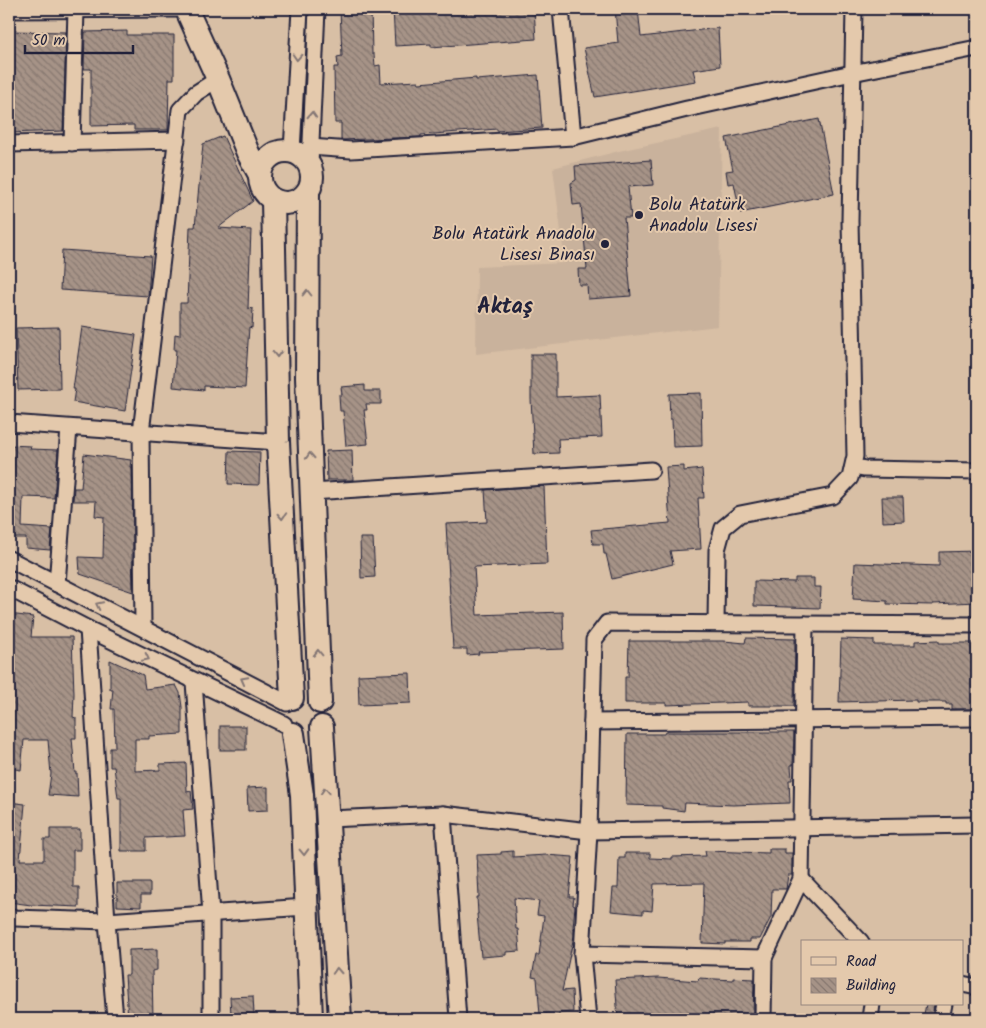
<svg xmlns="http://www.w3.org/2000/svg" width="986" height="1028" font-family="Kalam,sans-serif">
<style>
.built{fill:#c9b29c}
.building{fill:url(#building-back-hatch);stroke:#22223b}
.lines{fill:none;stroke-linecap:round;stroke-linejoin:round}
.street-casing{stroke:#22223b;stroke-width:19}
.primary-casing{stroke:#22223b;stroke-width:26}
.street{stroke:#e4c9ac;stroke-width:15}
.primary{stroke:#e4c9ac;stroke-width:22}
.oneway{stroke:#837674}
.poi-dot{fill:#22223b;stroke:#e4c9ac;stroke-width:2}
.labels{text-anchor:middle;dominant-baseline:central;stroke-width:4;stroke-linejoin:round;paint-order:stroke}
.poi-label{font-size:18px;fill:#22223b;stroke:#e4c9ac;text-anchor:start}
.district-label{font-size:22px;font-weight:bold;fill:#22223b;stroke:#e4c9ac}
</style>
<defs>
<pattern id="building-back-hatch" width="6" height="6" patternUnits="userSpaceOnUse" patternTransform="scale(1.25)"><rect width="6" height="6" fill="#a69387"/><path d="M-1 5l2 2M0 0l6 6M5-1l2 2" fill="none" stroke="#877870"/></pattern>
</defs>
<rect width="100%" height="100%" fill="#d8bfa5"/>
<filter id="ink" filterUnits="userSpaceOnUse"><feTurbulence type="fractalNoise" baseFrequency=".02" numOctaves="2"/><feDisplacementMap in="SourceGraphic" scale="10" xChannelSelector="R" yChannelSelector="G"/><feConvolveMatrix kernelMatrix="1 2 1 2 8 2 1 2 1" color-interpolation-filters="sRGB"/></filter>
<g filter="url(#ink)">
<path class="built" d="M 722,129 L 718,326 L 476,354 L 477,267 L 565,263 L 553,168 L 619,151 Z"/>
<g class="building">
<path d="M 340,9 L 371,9 L 372,54 L 374,54 L 375,66 L 380,65 L 381,83 L 418,81 L 419,83 L 476,78 L 476,80 L 538,75 L 542,128 L 497,131 L 497,129 L 421,135 L 421,137 L 341,140 L 341,123 L 335,123 L 334,67 L 338,67 L 337,57 L 342,56 Z"/>
<path d="M 393,9 L 534,9 L 536,39 L 431,47 L 431,44 L 395,46 Z"/>
<path d="M 615,9 L 638,9 L 641,37 L 718,28 L 720,66 L 693,70 L 696,81 L 595,97 L 584,48 L 618,43 Z"/>
<path d="M 9,31 L 66,32 L 63,131 L 9,133 Z"/>
<path d="M 127,31 L 127,35 L 174,35 L 174,79 L 169,79 L 168,130 L 134,130 L 134,125 L 91,126 L 91,69 L 84,69 L 85,32 Z"/>
<path d="M 819,119 L 834,194 L 740,213 L 734,183 L 728,184 L 726,171 L 733,170 L 726,138 Z"/>
<path d="M 223,136 L 253,201 L 218,228 L 251,230 L 248,308 L 253,309 L 252,328 L 249,327 L 245,388 L 204,386 L 204,390 L 173,387 L 176,350 L 174,350 L 175,334 L 180,335 L 180,303 L 187,303 L 190,227 L 195,227 L 203,144 Z"/>
<path d="M 651,160 L 653,185 L 628,187 L 631,218 L 624,218 L 631,296 L 588,299 L 587,285 L 579,285 L 578,269 L 587,269 L 581,204 L 573,205 L 571,183 L 576,180 L 575,166 Z"/>
<path d="M 62,250 L 151,256 L 148,296 L 60,290 Z"/>
<path d="M 59,327 L 60,389 L 18,390 L 16,328 Z"/>
<path d="M 82,327 L 136,335 L 125,411 L 73,402 L 75,389 L 73,389 Z"/>
<path d="M 531,354 L 556,354 L 556,397 L 600,395 L 602,437 L 558,439 L 559,453 L 534,454 L 531,399 Z"/>
<path d="M 365,385 L 365,391 L 381,391 L 381,404 L 366,404 L 367,410 L 364,410 L 368,444 L 346,446 L 343,411 L 340,411 L 339,395 L 342,395 L 341,387 Z"/>
<path d="M 701,393 L 702,446 L 673,447 L 672,419 L 670,419 L 669,394 Z"/>
<path d="M 9,445 L 31,446 L 30,449 L 58,450 L 54,498 L 23,497 L 22,527 L 52,529 L 50,550 L 26,548 L 26,538 L 9,538 Z"/>
<path d="M 352,450 L 353,480 L 327,480 L 326,451 Z"/>
<path d="M 229,451 L 260,452 L 259,485 L 228,484 Z"/>
<path d="M 84,454 L 131,460 L 130,467 L 132,467 L 133,549 L 132,549 L 133,592 L 80,574 L 79,557 L 103,558 L 104,517 L 95,516 L 96,501 L 73,501 L 74,488 L 81,488 Z"/>
<path d="M 684,466 L 684,471 L 702,469 L 704,498 L 698,498 L 701,549 L 670,551 L 673,564 L 612,579 L 606,554 L 604,554 L 603,544 L 593,544 L 591,530 L 670,523 L 666,467 Z"/>
<path d="M 544,486 L 547,564 L 474,567 L 477,615 L 563,612 L 564,649 L 478,652 L 479,654 L 467,655 L 467,649 L 453,649 L 446,524 L 487,522 L 485,490 Z"/>
<path d="M 882,497 L 903,497 L 904,521 L 883,522 Z"/>
<path d="M 360,538 L 373,538 L 375,577 L 361,578 Z"/>
<path d="M 977,551 L 977,602 L 933,604 L 933,605 L 887,604 L 887,601 L 853,599 L 855,563 L 939,566 L 939,552 Z"/>
<path d="M 795,578 L 814,578 L 814,587 L 821,587 L 820,608 L 754,606 L 754,581 L 795,582 Z"/>
<path d="M 9,614 L 33,617 L 31,637 L 72,637 L 74,694 L 73,717 L 76,718 L 76,738 L 72,738 L 75,773 L 77,773 L 78,797 L 48,795 L 51,774 L 48,740 L 24,740 L 21,770 L 9,768 Z"/>
<path d="M 746,638 L 795,639 L 794,706 L 748,706 L 748,702 L 666,705 L 666,703 L 625,703 L 625,677 L 628,677 L 629,641 L 724,641 L 745,643 Z"/>
<path d="M 841,639 L 874,640 L 874,645 L 915,645 L 915,641 L 939,640 L 939,643 L 977,643 L 977,703 L 975,703 L 975,709 L 952,709 L 952,704 L 946,704 L 946,702 L 916,702 L 916,700 L 839,702 Z"/>
<path d="M 110,660 L 143,675 L 145,689 L 176,685 L 180,693 L 182,707 L 182,734 L 149,736 L 149,739 L 135,739 L 135,771 L 160,770 L 160,764 L 186,763 L 187,792 L 191,791 L 193,809 L 183,810 L 185,836 L 146,838 L 146,851 L 121,851 L 121,798 L 118,798 L 114,767 L 110,767 L 110,748 L 115,748 L 114,709 L 111,709 L 113,689 L 110,689 Z"/>
<path d="M 410,673 L 411,703 L 359,705 L 358,675 Z"/>
<rect x="220" y="726" width="26" height="24"/>
<path d="M 665,732 L 794,732 L 793,765 L 791,765 L 792,780 L 789,780 L 790,803 L 733,805 L 685,803 L 684,811 L 662,808 L 662,806 L 626,805 L 627,734 L 664,734 Z"/>
<path d="M 268,787 L 268,810 L 248,811 L 247,788 Z"/>
<path d="M 9,802 L 25,804 L 20,860 L 44,860 L 44,839 L 50,839 L 50,829 L 80,829 L 80,850 L 73,850 L 73,887 L 79,887 L 79,907 L 31,905 L 9,902 Z"/>
<path d="M 769,849 L 785,849 L 785,853 L 792,853 L 792,875 L 788,875 L 786,889 L 772,889 L 771,917 L 760,939 L 750,939 L 750,942 L 725,942 L 725,944 L 702,943 L 704,883 L 654,884 L 652,911 L 643,910 L 643,914 L 611,911 L 613,888 L 618,888 L 619,858 L 625,858 L 625,853 L 650,853 L 650,858 L 672,859 L 672,857 L 706,856 L 705,851 L 769,853 Z"/>
<path d="M 513,851 L 513,857 L 546,855 L 573,857 L 569,897 L 574,897 L 573,905 L 575,906 L 573,928 L 574,928 L 574,936 L 562,991 L 572,990 L 573,1012 L 559,1013 L 559,1017 L 547,1018 L 547,1014 L 540,1015 L 537,978 L 532,977 L 536,955 L 539,955 L 544,916 L 537,915 L 539,901 L 514,898 L 516,929 L 518,929 L 520,951 L 506,952 L 506,955 L 481,957 L 477,914 L 478,914 L 477,897 L 479,897 L 477,855 L 501,854 L 501,852 Z"/>
<path d="M 117,883 L 150,883 L 150,895 L 141,895 L 141,907 L 117,906 Z"/>
<path d="M 157,949 L 157,970 L 152,971 L 153,1019 L 128,1019 L 125,975 L 129,975 L 129,950 Z"/>
<path d="M 658,978 L 698,981 L 699,978 L 733,980 L 733,978 L 754,979 L 753,1019 L 701,1019 L 701,1016 L 661,1013 L 661,1019 L 618,1019 L 615,980 Z"/>
<path d="M 253,996 L 254,1014 L 231,1015 L 230,997 Z"/>
<path d="M 926,1004 L 934,1004 L 932,1019 L 923,1019 Z"/>
</g>
<g class="lines">
<g class="street-casing">
<g id="street">
<path d="M 561,9 L 573,137"/>
<path d="M 9,10 L 180,9"/>
<path d="M 72,143 L 76,10"/>
<path d="M 9,144 L 177,140"/>
<path d="M 310,147 L 351,150 L 573,137 L 687,109 L 852,73 L 977,48"/>
<path d="M 292,151 L 300,9"/>
<path d="M 310,164 L 317,9"/>
<path d="M 9,423 L 278,442"/>
<path d="M 853,467 L 865,469 L 977,471"/>
<path d="M 312,492 L 651,470"/>
<path d="M 9,559 L 287,703"/>
<path d="M 57,584 L 69,428"/>
<path d="M 9,588 L 88,629 L 284,724"/>
<path d="M 716,623 L 717,550 L 723,528 L 740,514 L 833,496 L 850,478 L 855,456 L 850,221 L 854,9"/>
<path d="M 143,627 L 141,432 L 180,110 L 196,93 L 218,79"/>
<path d="M 88,629 L 107,921 L 115,1019"/>
<path d="M 194,682 L 211,914 L 211,1019"/>
<path d="M 592,722 L 977,718"/>
<path d="M 443,814 L 458,1019"/>
<path d="M 328,819 L 443,814 L 589,831 L 977,825"/>
<path d="M 801,879 L 861,942"/>
<path d="M 9,916 L 15,918 L 107,921 L 306,907"/>
<path d="M 582,954 L 764,958"/>
<path d="M 962,984 L 977,987"/>
<path d="M 588,1019 L 582,954 L 589,831 L 594,640 L 607,623 L 977,625"/>
<path d="M 763,1019 L 764,958 L 801,879 L 805,624"/>
<path d="M 870,1019 L 872,1004"/>
<path d="M 941,1019 L 944,1004"/>
</g>
</g>
<g class="primary-casing">
<g id="primary">
<path d="M 189,15 L 218,79 L 248,153 L 260,175"/>
<circle cx="286" cy="177" r="26"/>
<path d="M 308,193 L 307,377 L 320,702"/>
<path d="M 273,200 L 278,442 L 292,698"/>
<path d="M 322,727 L 340,1019"/>
<path d="M 293,734 L 302,795 L 311,1019"/>
</g>
</g>
<use href="#street" class="street"/>
<use href="#primary" class="primary"/>
</g>
<defs><path id="oneway-chevron" d="M-2-3.5L2.5 0L-2 3.5" fill="none" stroke-width="1.6" stroke-linecap="round" stroke-linejoin="round" transform="scale(1.25)"/></defs>
<g class="oneway">
<use href="#oneway-chevron" transform="translate(297 57) rotate(93)"/>
<use href="#oneway-chevron" transform="translate(312 115) rotate(-87)"/>
<use href="#oneway-chevron" transform="translate(307 293) rotate(-90)"/>
<use href="#oneway-chevron" transform="translate(277 354) rotate(89)"/>
<use href="#oneway-chevron" transform="translate(310 456) rotate(-93)"/>
<use href="#oneway-chevron" transform="translate(282 516) rotate(87)"/>
<use href="#oneway-chevron" transform="translate(99 605) rotate(-154)"/>
<use href="#oneway-chevron" transform="translate(318 653) rotate(-92)"/>
<use href="#oneway-chevron" transform="translate(146 658) rotate(26)"/>
<use href="#oneway-chevron" transform="translate(244 680) rotate(-152)"/>
<use href="#oneway-chevron" transform="translate(325 791) rotate(-94)"/>
<use href="#oneway-chevron" transform="translate(304 852) rotate(88)"/>
<use href="#oneway-chevron" transform="translate(337 971) rotate(-93)"/>
</g>
</g>
<g class="poi-dot">
<circle cx="639" cy="215" r="5"/>
<circle cx="605" cy="244" r="5"/>
</g>
<g class="labels">
<g class="poi-label">
<text x="649" y="205">Bolu Atatürk<tspan x="649" dy="21">Anadolu Lisesi</tspan></text>
<text x="595" y="234" text-anchor="end">Bolu Atatürk Anadolu<tspan x="595" dy="21">Lisesi Binası</tspan></text>
</g>
<g class="district-label">
<text x="505" y="307">Aktaş</text>
</g>
</g>
<rect width="986" height="1028" fill="none" stroke="#e4c9ac" stroke-width="30"/>
<rect x="15" y="15" width="956" height="998" fill="none" stroke="#22223b" stroke-width="2" filter="url(#ink)"/>
<rect x="801" y="940" width="162" height="65" fill="#e4c9ac" stroke="#96867f"/>
<rect x="811" y="957" width="25" height="8" fill="#e4c9ac" stroke="#96867f"/>
<text x="846" y="966" font-size="15" fill="#22223b">Road</text>
<rect x="811" y="978" width="25" height="15" fill="url(#building-back-hatch)" stroke="#96867f"/>
<text x="846" y="990" font-size="15" fill="#22223b">Building</text>
<path d="M25 45v8h108v-8" fill="none" stroke="#22223b" stroke-width="2.5"/>
<text x="32" y="45" font-size="15" fill="#22223b" stroke="#e4c9ac" stroke-width="4" paint-order="stroke">50 m</text>
</svg>
